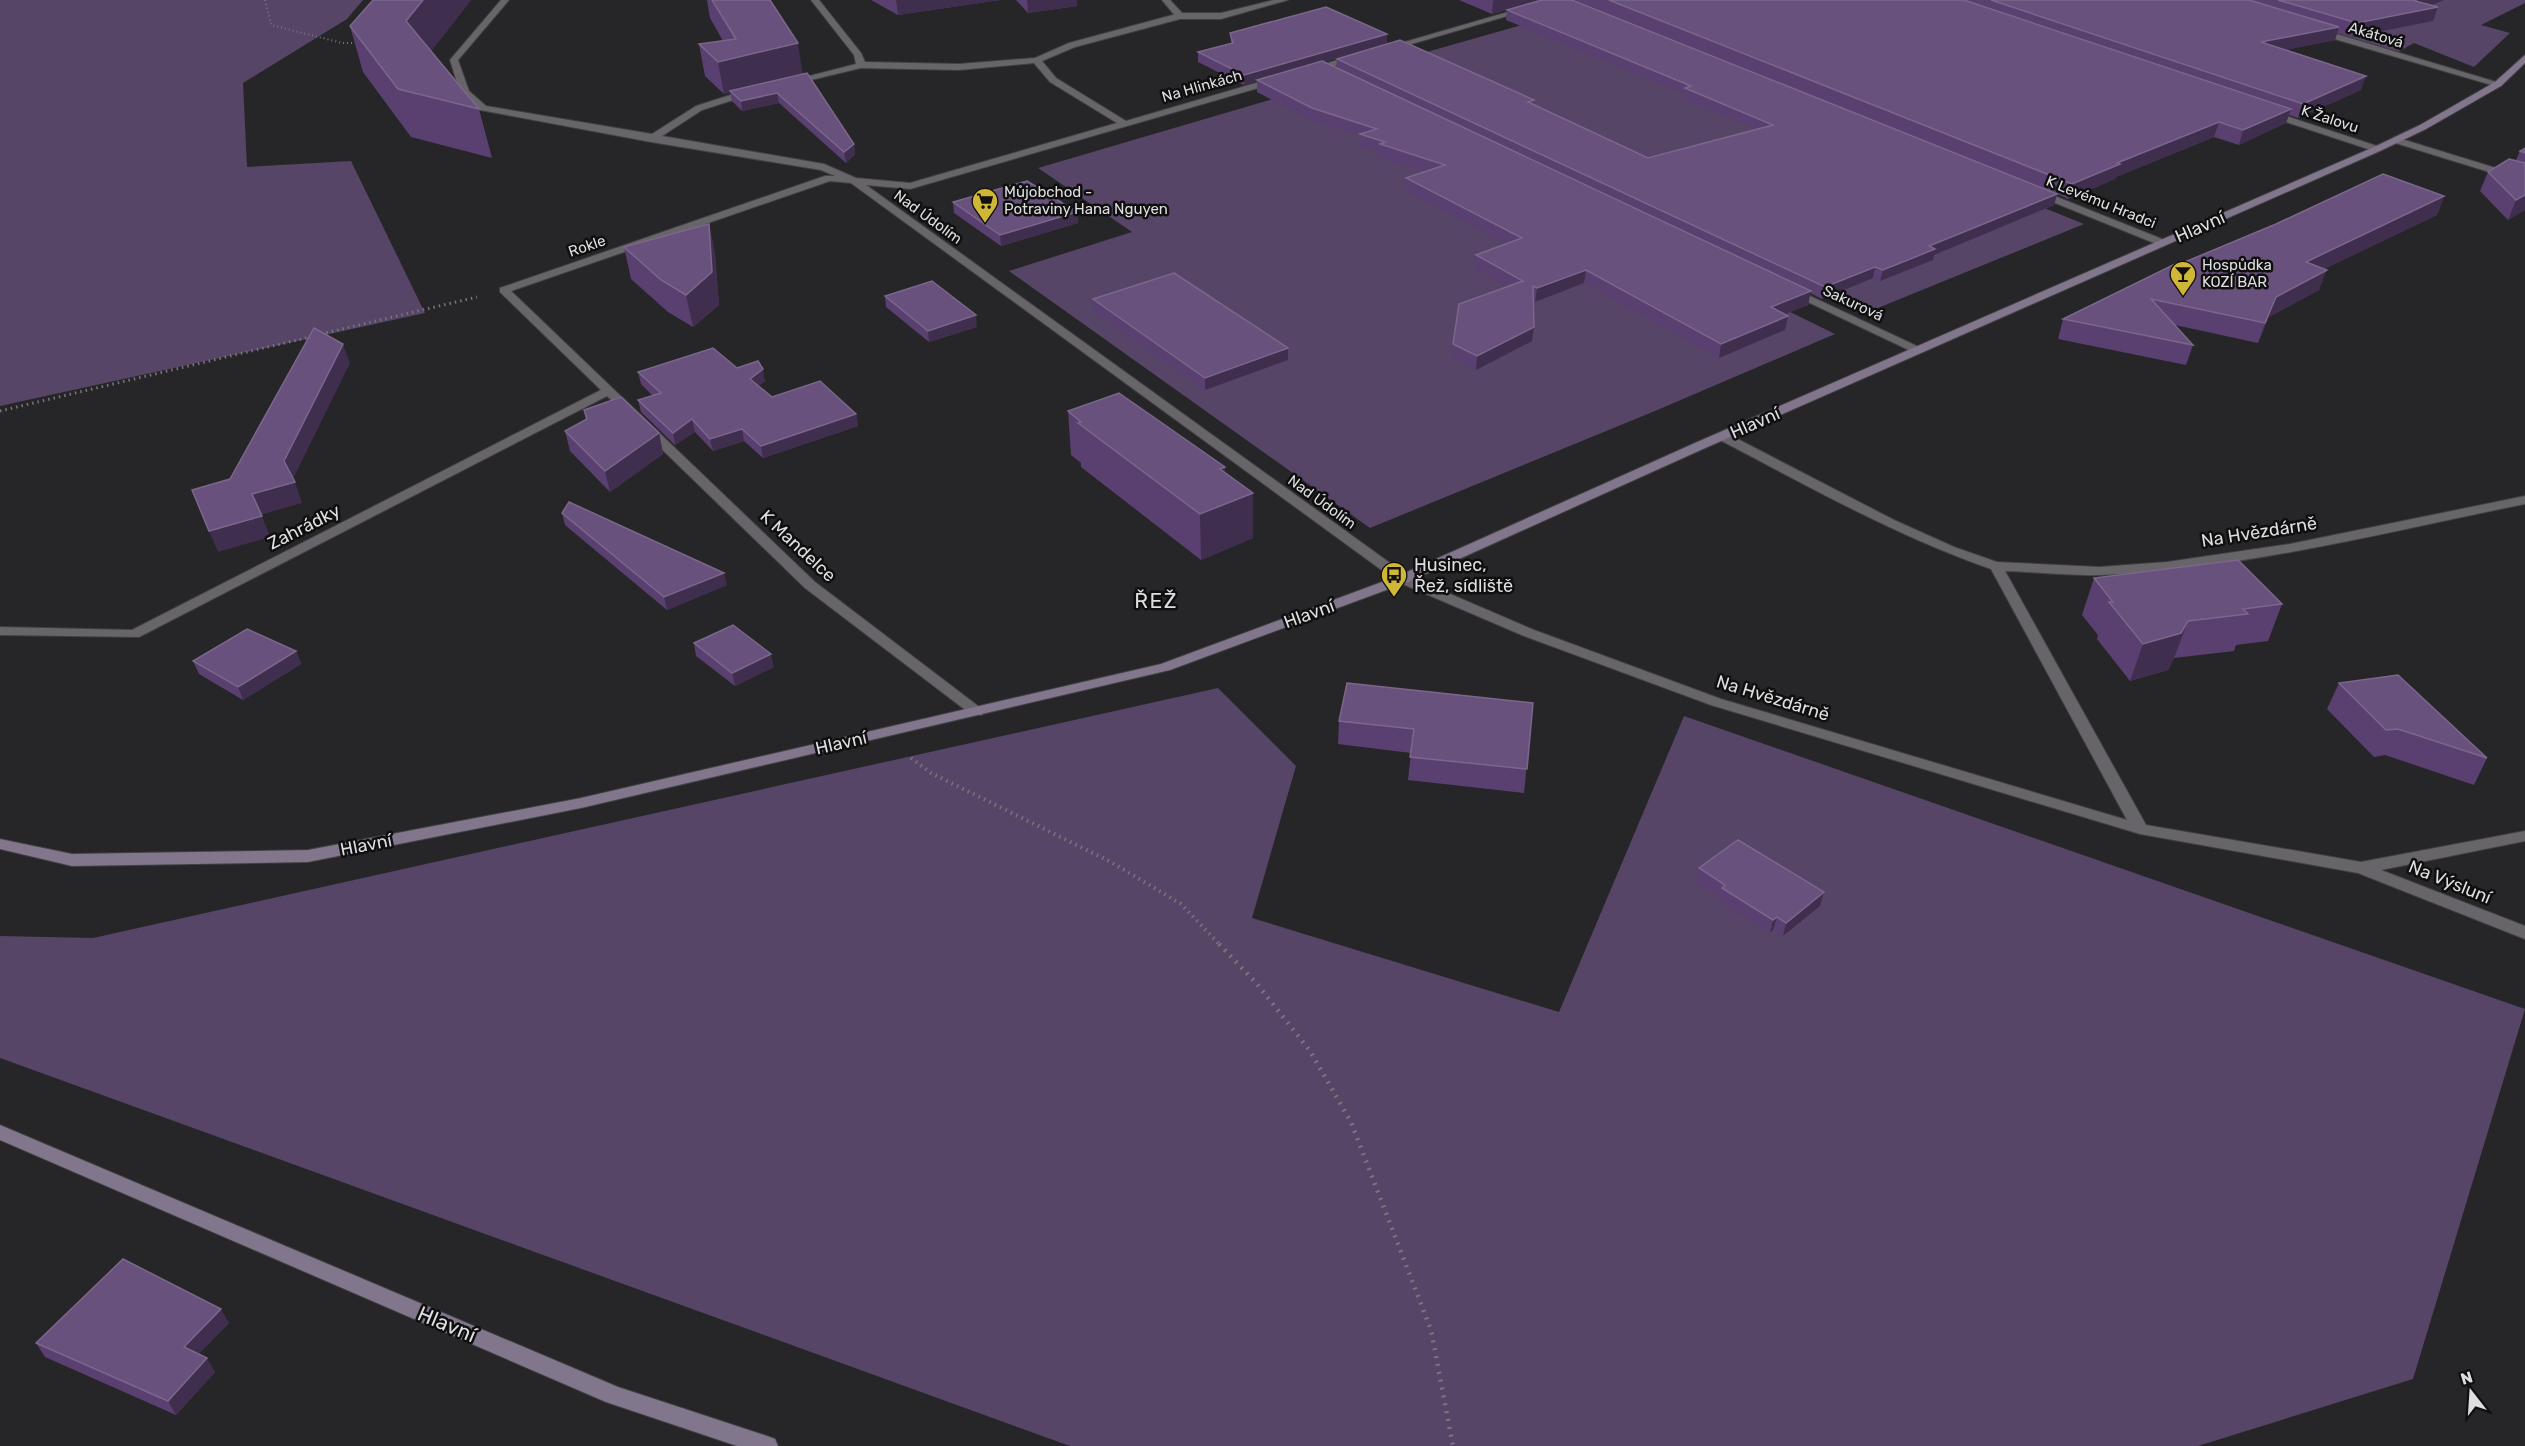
<svg xmlns="http://www.w3.org/2000/svg" width="2525" height="1446" font-family="Rubik,sans-serif">
<style>
.green{fill:#564566}
.lines{fill:none;stroke-linecap:round;stroke-linejoin:round}
.lane-casing{stroke:#414042;stroke-width:2}
.street-casing{stroke:#414042;stroke-width:2}
.secondary-casing{stroke:#414042;stroke-width:2}
.path-far3{stroke:#777679;stroke-width:2;stroke-dasharray:1 3;stroke-linecap:butt}
.path-far2{stroke:#777679;stroke-width:3;stroke-dasharray:1.5 4;stroke-linecap:butt}
.path-far1{stroke:#777679;stroke-width:4;stroke-dasharray:1.5 4.5;stroke-linecap:butt}
.path{stroke:#777679;stroke-width:4.5;stroke-dasharray:2 6;stroke-linecap:butt}
.lane{fill:#676569;fill-rule:evenodd}
.street{fill:#676569;fill-rule:evenodd}
.secondary{fill:#81768c;fill-rule:evenodd}
.wall{fill:#5a4070}
.shaded-wall{fill:#3f2e4e}
.building{fill:#68517c;stroke:#7b678c;stroke-width:1.5}
.labels{text-anchor:middle;dominant-baseline:central;stroke-width:5;stroke-linejoin:round;paint-order:stroke}
.far-street-label{font-size:15px;fill:#dedddf;stroke:#0f0f10}
.far-poi-label{font-size:15px;fill:#dedddf;stroke:#0f0f10;text-anchor:start}
.street-label{font-size:18px;fill:#dedddf;stroke:#0f0f10}
.poi-label{font-size:18px;fill:#dedddf;stroke:#0f0f10;text-anchor:start}
.quarter-label{font-size:21px;letter-spacing:1.5px;fill:#dedddf;stroke:#0f0f10}
.near-street-label{font-size:21px;fill:#dedddf;stroke:#0f0f10}
</style>
<rect width="100%" height="100%" fill="#262528"/>
<g class="green">
<path d="M 0,0 L 363,0 L 347,19 L 243,83 L 247,167 L 351,161 L 425,313 L 0,406 Z"/>
<path d="M 2262,0 L 2525,0 L 2525,3 L 2481,25 L 2510,33 L 2474,67 L 2414,43 L 2398,52 L 2333,32 Z"/>
<path d="M 1564,13 L 2084,224 L 1873,310 L 1360,71 Z"/>
<path d="M 1324,84 L 1835,334 L 1655,411 L 1370,528 L 1009,271 L 1132,232 L 1038,168 Z"/>
<path d="M 1218,688 L 1296,766 L 1252,918 L 1559,1012 L 1684,716 L 2525,1009 L 2413,1379 L 2198,1446 L 1070,1446 L 0,1058 L 0,936 L 93,938 Z"/>
</g>
<g class="lines">
<g class="lane-casing">
<path id="lane" d="M 1162,0 L 1170,0 L 1183,14 L 1183,18 L 1177,18 Z"/>
</g>
<g class="street-casing">
<g id="street">
<path d="M 501,0 L 509,0 L 458,60 L 469,91 L 486,106 L 652,134 L 696,106 L 749,89 L 752,90 L 752,94 L 702,110 L 662,136 L 824,164 L 856,178 L 910,183 L 1117,123 L 1050,82 L 1034,63 L 959,70 L 861,68 L 790,85 L 790,81 L 856,64 L 854,55 L 811,0 L 819,0 L 861,53 L 865,62 L 959,64 L 1035,58 L 1069,43 L 1180,13 L 1221,13 L 1274,0 L 1288,0 L 1221,19 L 1180,19 L 1075,47 L 1042,61 L 1056,78 L 1126,121 L 1273,78 L 1279,78 L 1279,82 L 910,189 L 866,185 L 1408,576 L 1534,630 L 1721,699 L 2127,820 L 1991,569 C 1896,536 1808,486 1720,440 L 1720,434 L 1728,434 L 1894,520 L 1954,547 L 1997,562 L 2099,567 L 2167,562 L 2290,544 L 2525,496 L 2525,504 C 2385,532 2244,569 2101,575 C 2070,576 2037,572 2005,571 L 2146,825 L 2361,862 L 2525,831 L 2525,841 L 2381,870 L 2525,926 L 2525,939 L 2358,873 L 2140,834 L 1711,705 L 1524,636 L 1398,582 L 851,183 L 830,181 L 511,291 L 815,582 L 982,709 L 984,712 L 982,715 L 972,715 L 805,588 L 607,396 L 139,637 L 0,635 L 0,627 L 132,630 L 601,390 L 500,292 L 500,288 L 825,176 L 835,176 L 821,170 L 651,142 L 480,110 L 460,92 L 450,60 Z"/>
<path d="M 1549,0 L 1562,0 L 1391,50 L 1384,48 Z"/>
<path d="M 2314,29 L 2320,29 L 2503,84 L 2495,86 L 2314,33 Z"/>
<path d="M 1356,54 L 1360,57 L 1359,59 L 1310,73 L 1306,70 Z"/>
<path d="M 2268,110 L 2380,147 L 2382,149 L 2374,151 L 2265,115 L 2263,113 Z"/>
<path d="M 2395,137 L 2525,177 L 2525,183 L 2392,142 L 2390,140 Z"/>
<path d="M 2037,189 L 2167,241 L 2168,243 L 2159,245 L 2033,194 L 2032,192 Z"/>
<path d="M 1793,288 L 1921,348 L 1923,350 L 1921,352 L 1913,352 L 1789,293 L 1789,289 Z"/>
</g>
</g>
<g class="secondary-casing">
<g id="secondary">
<path d="M 2525,55 L 2525,63 L 2501,86 L 2426,129 L 2380,151 L 1703,449 L 1408,582 L 1170,670 L 581,808 L 308,862 L 72,866 L 0,849 L 0,839 L 72,854 L 308,850 L 581,798 L 1161,664 L 1398,576 L 1695,443 L 2374,147 L 2420,125 L 2495,82 Z"/>
<path d="M 0,1125 L 618,1387 L 767,1436 L 775,1439 L 778,1446 L 737,1446 L 606,1402 L 0,1140 Z"/>
</g>
</g>
<path class="path-far3" d="M 265,0 L 271,25 L 342,43 L 359,43"/>
<g class="path-far2">
<path d="M 321,334 L 477,297"/>
<path d="M 0,411 L 314,336"/>
</g>
<path class="path-far1" d="M 911,758 L 931,773 L 1111,862 L 1181,904 L 1220,945"/>
<path class="path" d="M 1219,944 L 1257,984 L 1310,1051 L 1351,1122 L 1431,1330 L 1453,1446"/>
<use href="#lane" class="lane"/>
<use href="#street" class="street"/>
<use href="#secondary" class="secondary"/>
</g>
<g class="wall">
<path d="M 373,0 L 471,0 L 431,51 L 479,109 L 492,158 L 411,137 L 363,72 L 350,26 Z"/>
<path d="M 707,0 L 770,0 L 803,74 L 854,144 L 855,154 L 846,163 L 779,103 L 742,111 L 732,101 L 730,92 L 724,94 L 705,76 L 699,44 L 723,41 L 710,18 Z"/>
<path d="M 871,0 L 1000,0 L 898,15 Z"/>
<path d="M 1016,0 L 1077,0 L 1077,6 L 1028,13 Z"/>
<path d="M 1459,0 L 1541,0 L 1492,14 Z"/>
<path d="M 1574,0 L 2444,0 L 2431,5 L 2433,21 L 2352,37 L 2337,32 L 2335,40 L 2285,50 L 2361,90 L 2298,118 L 2289,115 L 2286,123 L 2239,145 L 2214,137 L 2116,177 L 2115,179 L 2068,199 L 2057,194 L 2054,205 L 1934,255 L 1933,260 L 1880,281 L 1873,278 L 1822,299 L 1810,293 L 1808,305 L 1784,314 L 1788,316 L 1785,330 L 1719,358 L 1584,283 L 1535,302 L 1533,300 L 1534,327 L 1532,341 L 1476,370 L 1452,358 L 1453,344 L 1507,287 L 1475,269 L 1476,255 L 1507,244 L 1406,191 L 1406,178 L 1425,172 L 1379,157 L 1379,153 L 1360,147 L 1360,136 L 1312,121 L 1257,92 L 1257,81 L 1244,85 L 1198,62 L 1198,52 L 1231,43 L 1230,33 L 1387,34 L 1387,44 L 1324,62 L 1336,68 L 1337,59 L 1534,100 L 1533,104 L 1648,158 L 1757,129 L 1684,99 L 1684,94 L 1506,20 L 1507,10 L 1944,149 Z"/>
<path d="M 2525,148 L 2525,210 L 2508,220 L 2480,191 L 2488,172 L 2516,160 L 2520,151 Z"/>
<path d="M 2444,196 L 2437,215 L 2324,269 L 2319,290 L 2269,317 L 2258,343 L 2175,325 L 2193,345 L 2186,365 L 2058,339 L 2063,319 L 2180,264 Z"/>
<path d="M 953,202 L 1077,212 L 1078,223 L 1001,246 L 954,213 Z"/>
<path d="M 709,224 L 715,255 L 719,305 L 693,327 L 668,312 L 631,279 L 624,247 Z"/>
<path d="M 885,296 L 977,327 L 929,342 L 886,307 Z"/>
<path d="M 1093,299 L 1288,348 L 1288,360 L 1205,390 L 1093,311 Z"/>
<path d="M 737,368 L 765,381 L 758,386 L 772,397 L 856,414 L 858,426 L 763,458 L 744,441 L 713,451 L 695,432 L 675,445 L 641,412 L 638,400 L 653,396 L 641,384 L 638,372 Z"/>
<path d="M 584,410 L 659,433 L 663,454 L 610,492 L 570,451 L 565,431 L 586,420 Z"/>
<path d="M 1068,411 L 1225,473 L 1253,493 L 1253,538 L 1201,560 L 1081,467 L 1081,463 L 1071,455 Z"/>
<path d="M 562,513 L 727,585 L 667,610 L 565,525 Z"/>
<path d="M 2094,578 L 2282,604 L 2268,641 L 2236,645 L 2234,651 L 2174,658 L 2168,670 L 2130,681 L 2097,639 L 2098,635 L 2082,615 Z"/>
<path d="M 694,643 L 774,667 L 735,686 L 696,656 Z"/>
<path d="M 296,651 L 301,664 L 243,700 L 199,674 L 193,661 Z"/>
<path d="M 2339,683 L 2487,758 L 2474,785 L 2385,755 L 2374,757 L 2327,709 Z"/>
<path d="M 1533,703 L 1524,793 L 1408,780 L 1411,753 L 1338,744 L 1339,721 Z"/>
<path d="M 1699,868 L 1824,892 L 1820,906 L 1783,936 L 1773,930 L 1770,933 L 1719,901 L 1720,897 L 1696,882 Z"/>
<path d="M 229,1323 L 198,1354 L 215,1372 L 176,1415 L 45,1357 L 36,1343 Z"/>
</g>
<g class="shaded-wall">
<path d="M 423,0 L 471,0 L 419,67 L 406,21 Z"/>
<path d="M 896,0 L 1000,0 L 898,15 Z"/>
<path d="M 1027,0 L 1077,0 L 1077,6 L 1028,13 Z"/>
<path d="M 1495,0 L 1541,0 L 1492,14 L 1493,1 Z"/>
<path d="M 2417,0 L 2444,0 L 2418,11 L 2438,7 L 2433,21 L 2352,37 L 2357,23 Z"/>
<path d="M 2339,27 L 2335,40 L 2256,56 L 2261,42 Z"/>
<path d="M 1387,34 L 1387,44 L 1259,81 L 1257,80 L 1257,81 L 1244,85 L 1244,75 Z"/>
<path d="M 798,43 L 803,75 L 724,94 L 718,62 Z"/>
<path d="M 2366,76 L 2361,90 L 2298,118 L 2303,104 Z"/>
<path d="M 777,93 L 779,103 L 742,111 L 741,101 Z"/>
<path d="M 2291,109 L 2286,123 L 2239,145 L 2243,130 Z"/>
<path d="M 2219,122 L 2214,137 L 2116,177 L 2115,179 L 2068,199 L 2072,184 L 2117,163 Z"/>
<path d="M 854,144 L 855,154 L 846,163 L 844,152 Z"/>
<path d="M 2057,194 L 2054,205 L 1934,255 L 1933,260 L 1880,281 L 1883,270 L 1929,246 Z"/>
<path d="M 2525,195 L 2525,210 L 2508,220 L 2516,200 Z"/>
<path d="M 2444,196 L 2437,215 L 2299,281 L 2306,262 Z"/>
<path d="M 1077,212 L 1078,223 L 1001,246 L 1000,235 Z"/>
<path d="M 709,224 L 715,255 L 719,305 L 693,327 L 686,295 Z"/>
<path d="M 1875,267 L 1873,278 L 1822,299 L 1825,287 Z"/>
<path d="M 1586,270 L 1584,283 L 1535,302 L 1537,288 Z"/>
<path d="M 2327,270 L 2319,290 L 2269,317 L 2258,343 L 2265,323 L 2276,297 Z"/>
<path d="M 1811,291 L 1808,305 L 1769,321 L 1771,307 Z"/>
<path d="M 976,315 L 977,327 L 929,342 L 928,331 Z"/>
<path d="M 1788,316 L 1785,330 L 1719,358 L 1721,344 Z"/>
<path d="M 1534,327 L 1532,341 L 1476,370 L 1477,356 Z"/>
<path d="M 343,344 L 350,363 L 292,481 L 284,461 Z"/>
<path d="M 1288,348 L 1288,360 L 1205,390 L 1205,378 Z"/>
<path d="M 763,369 L 765,381 L 752,391 L 750,379 Z"/>
<path d="M 856,414 L 858,426 L 763,458 L 761,446 Z"/>
<path d="M 692,419 L 695,432 L 675,445 L 673,433 Z"/>
<path d="M 742,429 L 744,441 L 713,451 L 710,439 Z"/>
<path d="M 659,433 L 663,454 L 610,492 L 605,471 Z"/>
<path d="M 1225,467 L 1226,504 L 1253,493 L 1253,538 L 1201,560 L 1200,514 L 1220,469 Z"/>
<path d="M 295,482 L 302,503 L 260,515 L 252,494 Z"/>
<path d="M 262,516 L 270,537 L 218,552 L 209,531 Z"/>
<path d="M 724,573 L 727,585 L 667,610 L 664,597 Z"/>
<path d="M 2188,621 L 2174,658 L 2168,670 L 2130,681 L 2143,644 Z"/>
<path d="M 296,651 L 301,664 L 243,700 L 238,687 Z"/>
<path d="M 771,654 L 774,667 L 735,686 L 732,673 Z"/>
<path d="M 1824,892 L 1820,906 L 1783,936 L 1786,923 Z"/>
<path d="M 1777,917 L 1773,930 L 1770,933 L 1773,920 Z"/>
<path d="M 221,1309 L 229,1323 L 192,1361 L 184,1347 Z"/>
<path d="M 207,1358 L 215,1372 L 176,1415 L 168,1401 Z"/>
</g>
<g class="building">
<path d="M 373,0 L 423,0 L 406,21 L 479,109 L 398,89 L 350,26 Z"/>
<path d="M 712,0 L 770,0 L 798,43 L 718,62 L 699,44 L 736,39 Z"/>
<path d="M 1542,0 L 1572,0 L 2057,194 L 1929,246 L 1935,249 L 1883,270 L 1875,267 L 1825,287 L 1337,59 L 1400,40 L 1534,100 L 1528,102 L 1648,158 L 1773,125 L 1685,88 L 1691,86 L 1507,10 Z"/>
<path d="M 1609,0 L 1964,0 L 2291,109 L 2243,130 L 2219,122 L 2117,163 L 2120,164 L 2072,184 Z"/>
<path d="M 1991,0 L 2249,0 L 2339,27 L 2261,42 L 2366,76 L 2303,104 Z"/>
<path d="M 2278,0 L 2417,0 L 2415,1 L 2438,7 L 2357,23 Z"/>
<path d="M 1326,7 L 1387,34 L 1244,75 L 1198,52 L 1233,43 L 1230,33 Z"/>
<path d="M 1322,61 L 1811,291 L 1771,307 L 1788,316 L 1721,344 L 1586,270 L 1537,288 L 1533,286 L 1534,327 L 1477,356 L 1453,344 L 1459,304 L 1523,281 L 1476,255 L 1522,238 L 1406,178 L 1445,165 L 1380,144 L 1385,142 L 1360,134 L 1377,129 L 1312,108 L 1257,80 Z"/>
<path d="M 807,73 L 854,144 L 844,152 L 777,93 L 741,101 L 730,91 Z"/>
<path d="M 2525,148 L 2525,153 L 2520,151 Z"/>
<path d="M 2509,159 L 2525,163 L 2525,195 L 2516,200 L 2488,172 Z"/>
<path d="M 2383,174 L 2444,196 L 2306,262 L 2327,270 L 2276,297 L 2265,323 L 2151,299 L 2193,345 L 2063,319 L 2177,263 L 2180,264 L 2276,224 Z"/>
<path d="M 1027,181 L 1077,212 L 1000,235 L 953,202 Z"/>
<path d="M 709,224 L 712,272 L 686,295 L 661,280 L 624,247 Z"/>
<path d="M 1174,273 L 1288,348 L 1205,378 L 1093,299 Z"/>
<path d="M 932,281 L 976,315 L 928,331 L 885,296 Z"/>
<path d="M 314,328 L 343,344 L 284,461 L 295,482 L 252,494 L 262,516 L 209,531 L 192,490 L 230,479 Z"/>
<path d="M 713,348 L 737,368 L 758,361 L 763,369 L 750,379 L 772,397 L 820,381 L 856,414 L 761,446 L 742,429 L 710,439 L 692,419 L 673,433 L 638,400 L 661,393 L 638,372 Z"/>
<path d="M 1119,393 L 1225,467 L 1220,469 L 1253,493 L 1200,514 L 1078,423 L 1081,422 L 1068,411 Z"/>
<path d="M 621,397 L 659,433 L 605,471 L 565,431 L 587,419 L 584,410 Z"/>
<path d="M 569,502 L 724,573 L 664,597 L 562,513 Z"/>
<path d="M 2238,560 L 2282,604 L 2243,609 L 2248,614 L 2188,621 L 2181,633 L 2143,644 L 2109,602 L 2113,602 L 2094,578 Z"/>
<path d="M 733,625 L 771,654 L 732,673 L 694,643 Z"/>
<path d="M 247,629 L 296,651 L 238,687 L 193,661 Z"/>
<path d="M 2398,675 L 2487,758 L 2398,729 L 2386,730 L 2339,683 Z"/>
<path d="M 1347,683 L 1533,703 L 1527,769 L 1410,757 L 1414,729 L 1339,721 Z"/>
<path d="M 1738,840 L 1824,892 L 1786,923 L 1777,917 L 1773,920 L 1722,888 L 1725,885 L 1699,868 Z"/>
<path d="M 123,1259 L 221,1309 L 184,1347 L 207,1358 L 168,1401 L 36,1343 Z"/>
</g>
<defs>
<g id="supermarket-pin" transform="scale(1.35)"><path d="M0 17L-7.5 6A9.5 9.5 0 1 1 7.5 6Z" fill="#d1b736" stroke="#0f0f10"/><path d="M-6-5.5h2.5l.6 2H6L4.5 2H-2.5L-4.4-4H-6ZM-1.5 3.2a1.3 1.3 0 1 0 .1 0ZM3 3.2a1.3 1.3 0 1 0 .1 0Z" fill="#111"/></g>
<g id="bar-pin" transform="scale(1.35)"><path d="M0 17L-7.5 6A9.5 9.5 0 1 1 7.5 6Z" fill="#d1b736" stroke="#0f0f10"/><path d="M-6-5H6L.8 .8V4.5H3.5V6h-7V4.5H-.8V.8Z" fill="#111"/></g>
<g id="bus-pin" transform="scale(1.35)"><path d="M0 17L-7.5 6A9.5 9.5 0 1 1 7.5 6Z" fill="#d1b736" stroke="#0f0f10"/><path d="M-5-6H5V4H4V6H2V4H-2V6H-4V4H-5ZM-3.5-4V0h7V-4ZM-3.5 1.2v1.5H-2V1.2ZM2 1.2v1.5H3.5V1.2Z" fill="#111"/></g>
</defs>
<g fill-rule="evenodd">
<use href="#supermarket-pin" x="985" y="201"/>
<use href="#bar-pin" x="2183" y="274"/>
<use href="#bus-pin" x="1394" y="575"/>
</g>
<g class="labels">
<g class="far-street-label">
<text transform="translate(2376 35) rotate(17)">Akátová</text>
<text transform="translate(1202 86) rotate(-16)">Na Hlinkách</text>
<text transform="translate(2330 119) rotate(18)">K Žalovu</text>
<text transform="translate(2101 202) rotate(22)">K Levému Hradci</text>
<text transform="translate(928 217) rotate(36)">Nad Údolím</text>
<text transform="translate(587 246) rotate(-19)">Rokle</text>
<text transform="translate(1853 303) rotate(25)">Sakurová</text>
<text transform="translate(1322 502) rotate(36)">Nad Údolím</text>
</g>
<g class="far-poi-label">
<text x="1004" y="192">Můjobchod -<tspan x="1004" dy="17">Potraviny Hana Nguyen</tspan></text>
<text x="2202" y="265">Hospůdka<tspan x="2202" dy="17">KOZÍ BAR</tspan></text>
</g>
<g class="street-label">
<text transform="translate(2200 227) rotate(-24)">Hlavní</text>
<text transform="translate(1755 423) rotate(-24)">Hlavní</text>
<text transform="translate(304 527) rotate(-27)">Zahrádky</text>
<text transform="translate(2259 532) rotate(-9)">Na Hvězdárně</text>
<text transform="translate(798 546) rotate(43)">K Mandelce</text>
<text transform="translate(1309 614) rotate(-20)">Hlavní</text>
<text transform="translate(1773 698) rotate(17)">Na Hvězdárně</text>
<text transform="translate(841 743) rotate(-13)">Hlavní</text>
<text transform="translate(366 845) rotate(-11)">Hlavní</text>
<text transform="translate(2450 882) rotate(22)">Na Výsluní</text>
</g>
<g class="poi-label">
<text x="1414" y="565">Husinec,<tspan x="1414" dy="21">Řež, sídliště</tspan></text>
</g>
<g class="quarter-label">
<text x="1156" y="600">ŘEŽ</text>
</g>
<g class="near-street-label">
<text transform="translate(447 1324) rotate(23)">Hlavní</text>
</g>
</g>
<g transform="translate(2471 1392) rotate(343)" stroke="#0f0f10" stroke-width="4.5" paint-order="stroke">
<path d="M0-4.5L10 22L0 15L-10 22Z" fill="#dedddf"/>
<text y="-9" font-size="16" font-weight="bold" text-anchor="middle" fill="#dedddf">N</text>
</g>
</svg>
